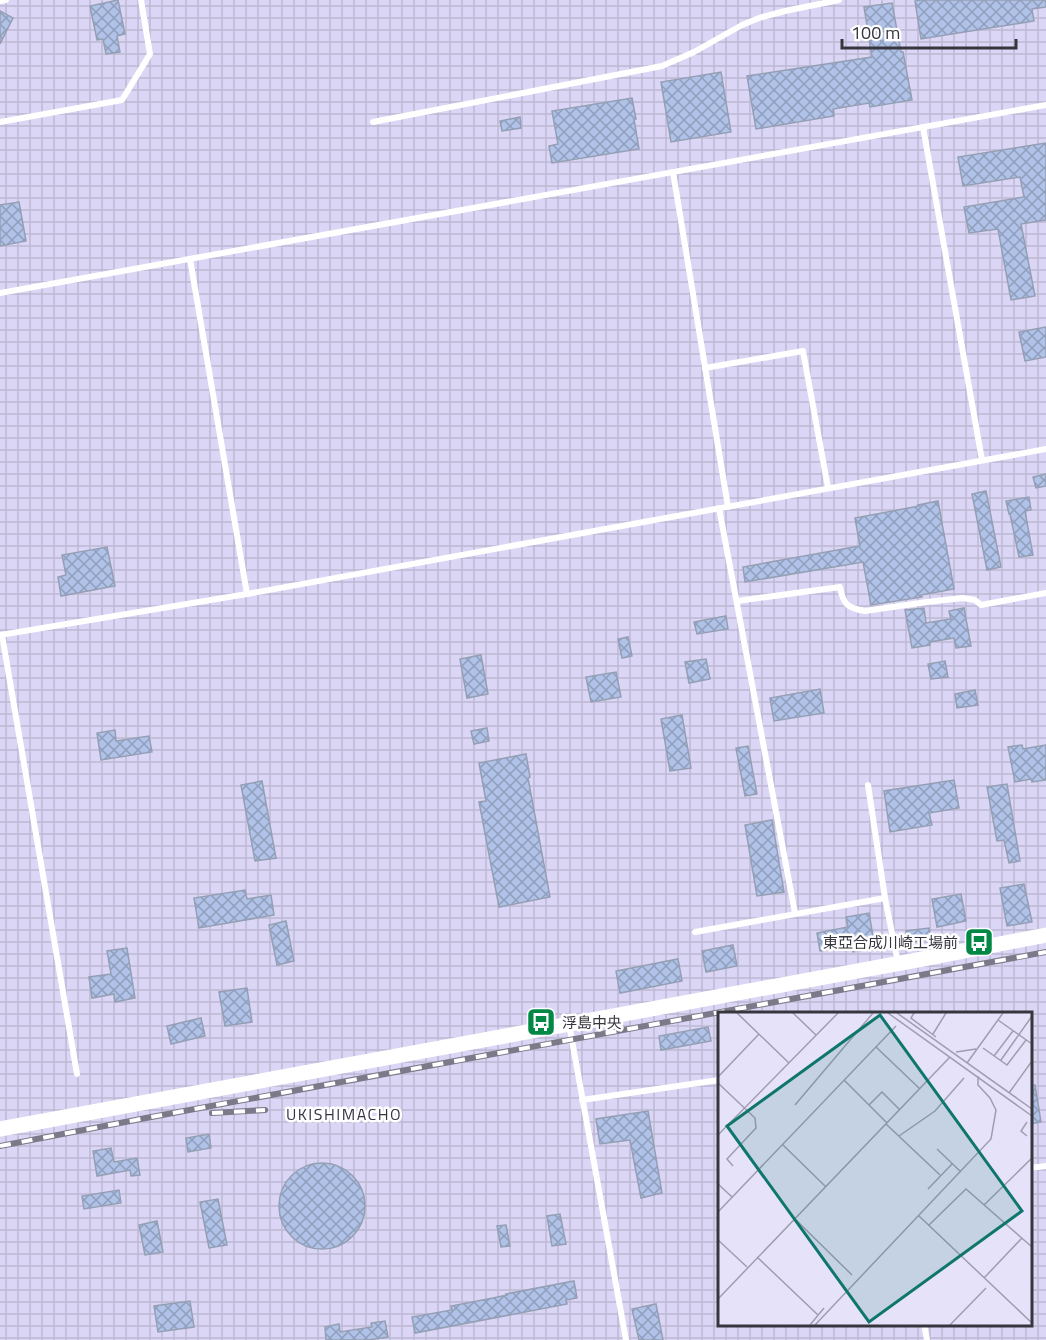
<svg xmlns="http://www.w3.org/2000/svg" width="1046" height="1340" font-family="'Titillium Web','Noto Sans JP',sans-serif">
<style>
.industrial{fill:url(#industrial-grid);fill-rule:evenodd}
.building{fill:url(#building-cross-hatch);stroke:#959fb4;stroke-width:1.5}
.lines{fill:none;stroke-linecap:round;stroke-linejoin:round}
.service{stroke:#fff;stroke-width:6}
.tertiary{stroke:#fff;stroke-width:15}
.rail-casing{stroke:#7c7988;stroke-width:6}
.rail{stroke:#fff;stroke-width:4;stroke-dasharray:11;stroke-linecap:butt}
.labels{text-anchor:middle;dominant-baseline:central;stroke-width:5;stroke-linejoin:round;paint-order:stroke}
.poi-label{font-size:15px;fill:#37363f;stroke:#fff;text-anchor:end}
.neighbourhood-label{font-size:16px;letter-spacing:1.5px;fill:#363345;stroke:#fff}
.inset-road{fill:none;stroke:#a09daf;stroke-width:1.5}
.view{fill:#0f766e;fill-opacity:0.15;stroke:#0f766e;stroke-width:3}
.inset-edge{fill:none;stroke:#37363f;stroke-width:3}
</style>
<defs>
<pattern id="industrial-grid" width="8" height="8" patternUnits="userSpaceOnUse" patternTransform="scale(1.5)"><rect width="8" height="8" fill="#dbd6f5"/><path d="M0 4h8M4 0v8" fill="none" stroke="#bdb8d3"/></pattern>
<pattern id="building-cross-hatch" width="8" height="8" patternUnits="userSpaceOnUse" patternTransform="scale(1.5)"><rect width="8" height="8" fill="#b0c2e7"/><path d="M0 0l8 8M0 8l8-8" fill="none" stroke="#909ebd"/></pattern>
</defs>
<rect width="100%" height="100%" fill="#e6e2fa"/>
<path class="industrial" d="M 0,0 L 1046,0 L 1046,1340 L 0,1340 ZM 719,1013 L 1030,1013 L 1030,1324 L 719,1324 Z"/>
<g class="building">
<path d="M 118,0 L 125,34 L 117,36 L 120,52 L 106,54 L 103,39 L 97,40 L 90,6 Z"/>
<path d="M 920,0 L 1046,0 L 1046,7 L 1032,9 L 1034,21 L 921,39 L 915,1 Z"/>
<path d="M 892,3 L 901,52 L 903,52 L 912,100 L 870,107 L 869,103 L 833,109 L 834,116 L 756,129 L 747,76 L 872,57 L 864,7 Z"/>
<path d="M 0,11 L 13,18 L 0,44 Z"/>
<path d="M 721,72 L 731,132 L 671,142 L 661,82 Z"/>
<path d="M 632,98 L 636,119 L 634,119 L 639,149 L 552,163 L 549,146 L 558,144 L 552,111 Z"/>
<path d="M 520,117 L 521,128 L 502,131 L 500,121 Z"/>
<path d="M 1046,143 L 1046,220 L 1021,224 L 1035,296 L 1011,300 L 998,229 L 969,233 L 964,207 L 1024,197 L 1020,177 L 963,186 L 958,157 Z"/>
<path d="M 19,202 L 26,241 L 0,246 L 0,205 Z"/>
<path d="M 1046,327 L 1046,357 L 1025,361 L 1019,332 Z"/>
<path d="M 1046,474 L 1046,486 L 1036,488 L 1033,477 Z"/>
<path d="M 986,491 L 1001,567 L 987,570 L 972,494 Z"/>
<path d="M 1029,497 L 1031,510 L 1025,511 L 1033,555 L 1019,557 L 1010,514 L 1009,514 L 1006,501 Z"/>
<path d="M 938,501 L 954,589 L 921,595 L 922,597 L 871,605 L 863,562 L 745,582 L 743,567 L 860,546 L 855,518 L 919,506 L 918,505 Z"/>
<path d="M 107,547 L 115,586 L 61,596 L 58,577 L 66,575 L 62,555 Z"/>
<path d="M 924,608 L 926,623 L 951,619 L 949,611 L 964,608 L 971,646 L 956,648 L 954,638 L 930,642 L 930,645 L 912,648 L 905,610 Z"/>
<path d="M 726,616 L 728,629 L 697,634 L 694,622 Z"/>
<path d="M 628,637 L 632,656 L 622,658 L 618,639 Z"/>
<path d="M 481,655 L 488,694 L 467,698 L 460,659 Z"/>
<path d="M 706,659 L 710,679 L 689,683 L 685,662 Z"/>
<path d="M 945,661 L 948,677 L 931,679 L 928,664 Z"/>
<path d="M 616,672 L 621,697 L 591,702 L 586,677 Z"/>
<path d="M 820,689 L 824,713 L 774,721 L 770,698 Z"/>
<path d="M 975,690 L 978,705 L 957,708 L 955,694 Z"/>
<path d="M 682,715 L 691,768 L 670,771 L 661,719 Z"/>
<path d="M 487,728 L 489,741 L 474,744 L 471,731 Z"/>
<path d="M 115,730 L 116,741 L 149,736 L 152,752 L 101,760 L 97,733 Z"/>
<path d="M 1022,745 L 1023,749 L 1046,745 L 1046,780 L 1032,782 L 1031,779 L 1015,782 L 1008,747 Z"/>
<path d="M 748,746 L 757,794 L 745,796 L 736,748 Z"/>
<path d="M 526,754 L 530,777 L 528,778 L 550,897 L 499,907 L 479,802 L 486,801 L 479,763 Z"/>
<path d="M 954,780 L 959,808 L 929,813 L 932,825 L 890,832 L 884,791 Z"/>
<path d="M 262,781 L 276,858 L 255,861 L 241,785 Z"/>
<path d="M 1007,784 L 1020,861 L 1009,863 L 1004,840 L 997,841 L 987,787 Z"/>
<path d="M 772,820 L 784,892 L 757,896 L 745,825 Z"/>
<path d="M 1024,884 L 1032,922 L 1007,926 L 1000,888 Z"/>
<path d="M 245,890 L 247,899 L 271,895 L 274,915 L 199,928 L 194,898 Z"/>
<path d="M 961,894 L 966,921 L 937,927 L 932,899 Z"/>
<path d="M 869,913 L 875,948 L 853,952 L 852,946 L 820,951 L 817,933 L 848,927 L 846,917 Z"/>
<path d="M 286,921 L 294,961 L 277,965 L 269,925 Z"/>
<path d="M 929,928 L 931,939 L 908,943 L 906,931 Z"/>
<path d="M 733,945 L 737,966 L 706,972 L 702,951 Z"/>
<path d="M 127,948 L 135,998 L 115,1002 L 114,994 L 92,998 L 89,977 L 111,974 L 107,951 Z"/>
<path d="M 678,959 L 682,981 L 620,993 L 616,971 Z"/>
<path d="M 247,988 L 252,1022 L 225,1026 L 219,992 Z"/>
<path d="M 201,1018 L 205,1036 L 171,1044 L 167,1026 Z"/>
<path d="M 708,1027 L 711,1041 L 661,1050 L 659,1036 Z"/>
<path d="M 1035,1085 L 1041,1122 L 1029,1124 L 1029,1086 Z"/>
<path d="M 648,1111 L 662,1193 L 641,1198 L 630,1140 L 600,1144 L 596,1119 Z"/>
<path d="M 209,1134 L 211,1148 L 188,1152 L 186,1138 Z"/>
<path d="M 111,1148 L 114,1162 L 137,1158 L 140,1175 L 131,1176 L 130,1170 L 97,1176 L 93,1151 Z"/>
<circle cx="322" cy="1206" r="43"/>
<path d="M 119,1190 L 121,1203 L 84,1209 L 82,1196 Z"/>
<path d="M 218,1199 L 227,1245 L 209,1248 L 200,1202 Z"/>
<path d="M 560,1214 L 566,1244 L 552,1246 L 547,1216 Z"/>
<path d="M 157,1221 L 163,1252 L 145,1255 L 139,1225 Z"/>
<path d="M 506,1225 L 510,1246 L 501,1247 L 497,1226 Z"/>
<path d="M 574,1281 L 577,1298 L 566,1300 L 567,1304 L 415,1333 L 412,1317 L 452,1310 L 451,1306 L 493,1298 L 507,1295 L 506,1294 Z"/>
<path d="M 190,1301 L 194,1327 L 158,1332 L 154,1306 Z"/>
<path d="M 656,1304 L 663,1340 L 639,1340 L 632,1309 Z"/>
<path d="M 385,1321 L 388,1337 L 368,1340 L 326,1340 L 325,1327 L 339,1324 L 340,1332 L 372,1327 L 371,1323 Z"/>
</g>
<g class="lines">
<g class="service">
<path d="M 0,1 L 6,0"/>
<path d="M 0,122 L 122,100 L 150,54 L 141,0"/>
<path d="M 373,122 L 662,66 L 694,52 L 742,25 L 759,18 L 785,11 L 839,0"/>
<path d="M 923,127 L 982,460"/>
<path d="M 673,172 L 728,507"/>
<path d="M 190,259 L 247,594"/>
<path d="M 0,293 L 1046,105"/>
<path d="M 705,368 L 803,351 L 828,488"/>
<path d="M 719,508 L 795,913"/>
<path d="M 737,601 L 840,587 C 843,604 847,608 865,611 L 927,602 L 963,598 L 975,600 L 981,605 L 1046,593"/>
<path d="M 0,635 L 247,594 L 1046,449"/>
<path d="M 2,635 L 77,1074"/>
<path d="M 868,785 L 885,898 L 898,963"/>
<path d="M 695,932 L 885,898"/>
<path d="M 569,1024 L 626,1340"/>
<path d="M 582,1100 L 719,1080"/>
<path d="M 1030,1168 L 1046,1166"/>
<path d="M 924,1324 L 927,1340"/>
</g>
<path class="tertiary" d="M 0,1129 L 928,958 L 1046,935"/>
<g class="rail-casing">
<g id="rail">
<path d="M 212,1113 L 265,1110"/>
<path d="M 0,1146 L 146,1118 L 1046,952"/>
</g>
</g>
<use href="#rail" class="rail"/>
</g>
<defs>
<g id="bus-square" transform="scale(1.5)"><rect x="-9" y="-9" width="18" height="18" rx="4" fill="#084" stroke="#fff"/><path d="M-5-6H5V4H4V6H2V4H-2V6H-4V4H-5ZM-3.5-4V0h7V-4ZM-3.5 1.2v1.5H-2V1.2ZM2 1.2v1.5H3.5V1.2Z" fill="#fff"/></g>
</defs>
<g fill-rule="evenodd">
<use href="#bus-square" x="979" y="942"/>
<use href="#bus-square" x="541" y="1022"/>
</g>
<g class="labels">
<g class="poi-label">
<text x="958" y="942">東亞合成川崎工場前</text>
<text x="562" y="1022" text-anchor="start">浮島中央</text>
</g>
<g class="neighbourhood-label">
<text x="344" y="1114">UKISHIMACHO</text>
</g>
</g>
<g transform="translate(718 1012)">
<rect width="314" height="314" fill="#e6e2fa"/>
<path class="inset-road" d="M 19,1 L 71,51M 75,1 L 98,23M 170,1 L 314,104M 179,1 L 314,97M 196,1 L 193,6 L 218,25M 280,8 L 314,32M 215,22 L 228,1M 158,35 L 202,77M 265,36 L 289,53 L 308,28M 238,40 L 258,37M 276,44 L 295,19M 283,48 L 314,4M 249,51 L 285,1M 0,65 L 41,22M 126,68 L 169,111M 0,71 L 37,106 L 38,116 L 9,147 L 15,154M 291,81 L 314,49M 77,93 L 155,1M 151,93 L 164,80 L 182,98M 168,112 L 222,163M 0,123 L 120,1M 181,124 L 217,99 L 246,66M 309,124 L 303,119 L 309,110M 64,132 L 108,175M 219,137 L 243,160M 0,172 L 14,185M 210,177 L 234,152M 266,193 L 314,146M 0,200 L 178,14M 201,204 L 314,311M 77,207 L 134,263M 211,213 L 248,177 L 314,235M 0,228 L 29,255M 39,245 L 100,303M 266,266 L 304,226M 0,287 L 232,45M 92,313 L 106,296M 97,313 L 273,127 L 278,98 L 272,86 L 260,73 L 260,64M 232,313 L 268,276"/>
<path class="view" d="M 162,3 L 304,199 L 151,310 L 9,114 Z"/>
<rect width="314" height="314" class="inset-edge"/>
</g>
<path d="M842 39v9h174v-9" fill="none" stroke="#37363f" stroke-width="3"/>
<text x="851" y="39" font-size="18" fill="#37363f" stroke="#ffffff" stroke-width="4.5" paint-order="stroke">100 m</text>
</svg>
